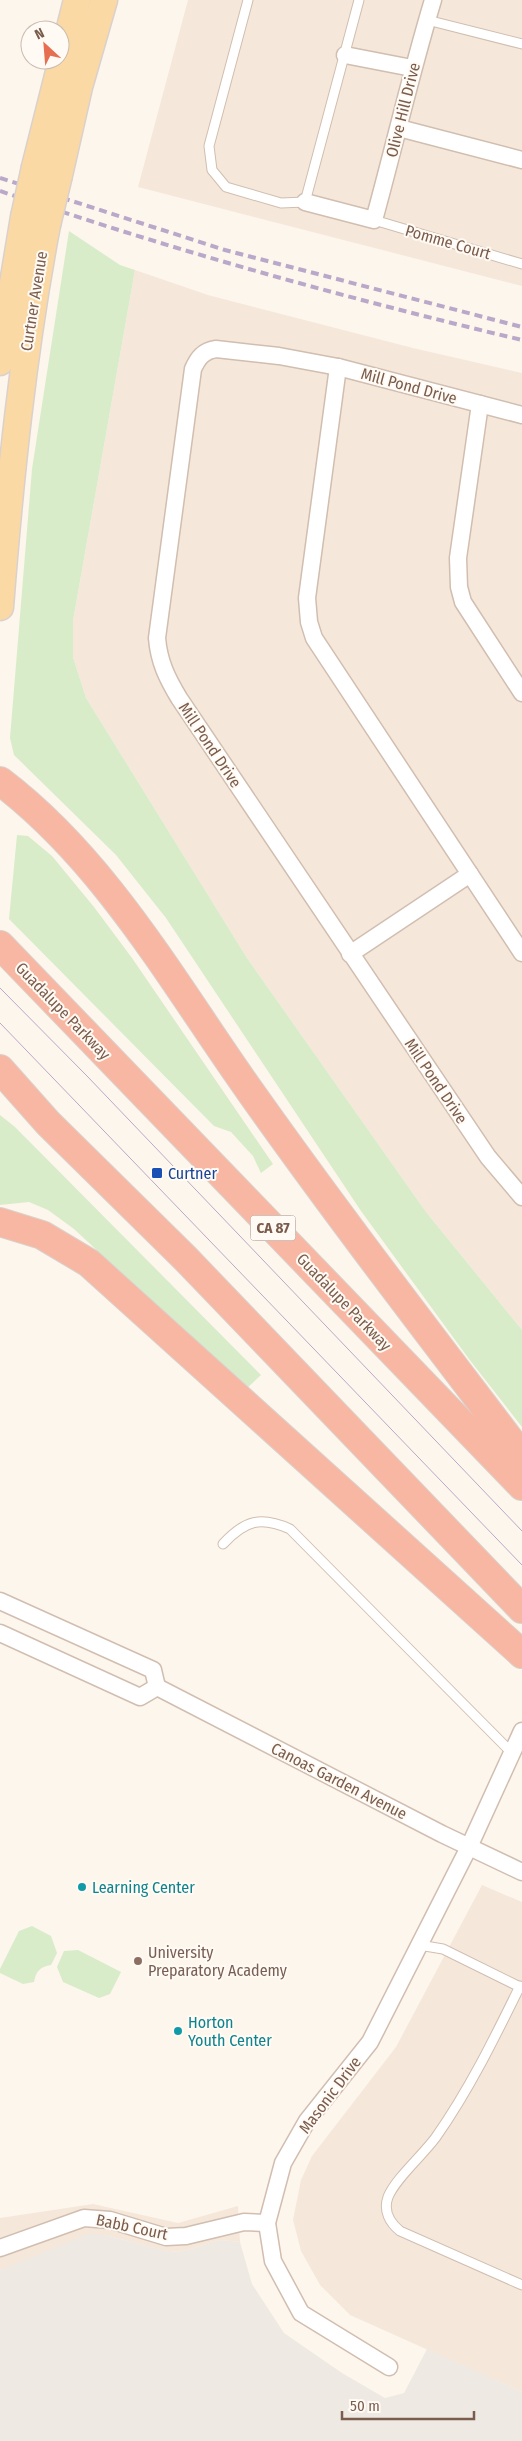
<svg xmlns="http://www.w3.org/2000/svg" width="522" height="2441" font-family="'Fira Sans Condensed',sans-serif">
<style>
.residential{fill:#f5e8da}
.industrial{fill:#efe9e4}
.green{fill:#d8ecc9}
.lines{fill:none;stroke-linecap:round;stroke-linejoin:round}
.service-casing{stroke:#d1beb0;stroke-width:11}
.minor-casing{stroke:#d1beb0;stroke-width:19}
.primary-casing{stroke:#dad1cd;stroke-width:29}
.motorway-casing{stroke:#dad1cd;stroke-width:30}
.service{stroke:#fff;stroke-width:9}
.minor{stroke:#fff;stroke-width:16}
.primary{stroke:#fbd9a5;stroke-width:26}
.motorway{stroke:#f7b7a3;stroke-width:28}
.tram{stroke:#b9a8c9;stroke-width:1}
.rail{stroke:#b9a8c9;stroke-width:4;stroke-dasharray:8 5;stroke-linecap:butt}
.primary-bridge-casing{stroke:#dad1cd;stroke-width:29;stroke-linecap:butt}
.primary-bridge{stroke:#fbd9a5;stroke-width:26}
.transit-dot{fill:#1a4fb4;stroke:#fffaf3;stroke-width:2}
.culture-dot{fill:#0f9aa8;stroke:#fffaf3;stroke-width:2}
.education-dot{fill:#8d6e63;stroke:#fffaf3;stroke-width:2}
.labels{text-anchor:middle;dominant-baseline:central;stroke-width:4;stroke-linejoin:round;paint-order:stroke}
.shield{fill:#fffaf3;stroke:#a28b7f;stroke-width:1}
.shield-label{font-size:15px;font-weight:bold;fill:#7a5c4d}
.street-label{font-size:16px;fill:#7a5c4d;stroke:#fffaf3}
.transit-label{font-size:16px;fill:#164399;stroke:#fffaf3;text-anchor:start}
.culture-label{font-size:16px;fill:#0d838f;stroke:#fffaf3;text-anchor:start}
.education-label{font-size:16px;fill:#785e54;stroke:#fffaf3;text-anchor:start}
</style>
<rect width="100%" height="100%" fill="#fdf6ec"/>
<g class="residential">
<path d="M 188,0 L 522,0 L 522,286 L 138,187 Z"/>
<path d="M 135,270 L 208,295 L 413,348 L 522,373 L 522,1330 L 426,1212 L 247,958 L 86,698 L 73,657 L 73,621 Z"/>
<path d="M 482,1885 L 522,1902 L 522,2392 L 350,2315 L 320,2285 L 301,2251 L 293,2220 L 301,2180 L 312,2156 L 396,2047 Z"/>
<path d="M 93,2204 L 178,2223 L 238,2206 L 240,2242 L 220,2240 L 184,2251 L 169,2252 L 105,2235 L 0,2270 L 0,2218 Z"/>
</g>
<path class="industrial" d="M 88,2234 L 105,2235 L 170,2252 L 184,2251 L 220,2240 L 240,2242 L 252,2284 L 284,2333 L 342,2373 L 385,2398 L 404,2393 L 427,2349 L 522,2392 L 522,2441 L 0,2441 L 0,2270 Z"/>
<g class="green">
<path d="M 69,231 L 120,265 L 135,270 L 73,621 L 73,657 L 86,698 L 247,958 L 426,1212 L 522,1330 L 522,1427 L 469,1359 L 361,1211 L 166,918 L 116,855 L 14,755 L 10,738 L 32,469 Z"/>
<path d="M 17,835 L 28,836 L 52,856 L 94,907 L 132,958 L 273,1164 L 261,1173 L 253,1156 L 231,1132 L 214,1126 L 9,919 Z"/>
<path d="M 0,1115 L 15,1127 L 261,1375 L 246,1389 L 74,1229 L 48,1210 L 29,1202 L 0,1205 Z"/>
<path d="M 32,1926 L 51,1936 L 57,1953 L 51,1965 C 40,1967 36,1971 34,1982 L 23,1984 L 0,1973 L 0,1969 L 19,1931 Z"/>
<path d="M 78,1950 L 121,1972 L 110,1994 L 99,1998 L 63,1982 L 57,1967 L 64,1951 Z"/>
</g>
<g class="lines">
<g class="service-casing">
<g id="service">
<path d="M 248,0 L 209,146 L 212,170 L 226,187 L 281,203 L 305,202 L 359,0"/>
<path d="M 427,20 L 522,44"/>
<path d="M 374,220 L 522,264"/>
<path d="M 223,1544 C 245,1520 261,1516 290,1529 L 511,1752"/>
<path d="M 419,1945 L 443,1949 L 522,1988"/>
<path d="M 520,1986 C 494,2039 469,2090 436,2137 C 423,2155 395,2179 388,2197 C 383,2211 390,2223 400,2231 L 522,2285"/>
</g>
</g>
<g class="minor-casing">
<g id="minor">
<path d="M 345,55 L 412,68"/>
<path d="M 399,128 L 522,160"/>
<path d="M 305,202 L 374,220 C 394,147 411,73 433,0"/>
<path d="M 338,367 L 307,598 L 309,622 L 314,638 L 522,953"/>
<path d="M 480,404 L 458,558 L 459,587 L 463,602 L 522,693"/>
<path d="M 522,415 L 338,367 L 279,356 L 216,349 C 203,351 198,358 193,369 L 157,638 C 159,662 167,678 179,698 L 488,1157 L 522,1197"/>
<path d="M 350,954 L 470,874"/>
<path d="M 0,1601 L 153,1670 L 157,1687"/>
<path d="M 0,1633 L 140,1697 L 157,1687"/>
<path d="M 157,1687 L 442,1834 L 522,1872"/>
<path d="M 0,2248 L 84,2218 L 110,2220 L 166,2237 L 186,2236 L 244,2222 L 267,2223"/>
<path d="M 389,2367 L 301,2313 L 273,2261 L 267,2223 L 283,2163 L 307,2121 L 370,2042 L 469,1847 L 522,1731"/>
</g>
</g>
<g class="primary-casing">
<g id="primary">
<path d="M 35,167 L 77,0"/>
<path d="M 59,175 L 79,87 L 104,0"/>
<path d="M 0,362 L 24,217"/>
<path d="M 0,607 C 10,479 23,351 47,225"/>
</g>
</g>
<g class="motorway-casing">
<g id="motorway">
<path d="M 0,781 C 107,862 175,986 252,1094 C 339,1217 431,1336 522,1456"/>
<path d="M 0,945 L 522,1486"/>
<path d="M 0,1069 L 48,1123 L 185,1258 L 522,1609"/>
<path d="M 0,1222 L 42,1235 L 89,1263 L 522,1654"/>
</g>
</g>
<use href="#service" class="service"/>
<use href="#minor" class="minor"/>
<use href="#primary" class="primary"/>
<use href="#motorway" class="motorway"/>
<g class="tram">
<path d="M 0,988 L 87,1076 L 522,1531"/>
<path d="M 0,1023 L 522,1565"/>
</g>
<g class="rail">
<path d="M 0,178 L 225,250 L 522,327"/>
<path d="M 0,191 C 172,250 345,298 522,340"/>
</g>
<g class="primary-bridge-casing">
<g id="primary-bridge">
<path d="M 24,217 L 35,167"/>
<path d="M 47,225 L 59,175"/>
</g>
</g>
<use href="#primary-bridge" class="primary-bridge"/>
</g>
<rect class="transit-dot" x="151" y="1167" width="12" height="12" rx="2.5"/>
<g class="culture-dot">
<circle cx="82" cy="1887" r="5"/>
<circle cx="178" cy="2031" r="5"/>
</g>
<circle class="education-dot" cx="138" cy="1961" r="5"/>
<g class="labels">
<rect class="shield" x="250.5" y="1215.5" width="45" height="25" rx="4"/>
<g class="shield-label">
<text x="273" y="1228">CA 87</text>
</g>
<g class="street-label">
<text transform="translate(403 110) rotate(-76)">Olive Hill Drive</text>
<text transform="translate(448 242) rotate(16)">Pomme Court</text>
<text transform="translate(34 301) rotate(-81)">Curtner Avenue</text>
<text transform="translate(409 386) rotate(15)">Mill Pond Drive</text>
<text transform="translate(210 745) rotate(56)">Mill Pond Drive</text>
<text transform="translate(63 1011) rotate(46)">Guadalupe Parkway</text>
<text transform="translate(436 1081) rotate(56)">Mill Pond Drive</text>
<text transform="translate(344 1302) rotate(46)">Guadalupe Parkway</text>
<text transform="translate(339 1781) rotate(27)">Canoas Garden Avenue</text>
<text transform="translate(330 2095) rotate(-53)">Masonic Drive</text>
<text transform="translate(132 2227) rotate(12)">Babb Court</text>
</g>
<g class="transit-label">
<text x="168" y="1173">Curtner</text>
</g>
<g class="culture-label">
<text x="92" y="1887">Learning Center</text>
<text x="188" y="2022">Horton<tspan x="188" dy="18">Youth Center</tspan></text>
</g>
<g class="education-label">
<text x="148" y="1952">University<tspan x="148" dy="18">Preparatory Academy</tspan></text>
</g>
</g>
<g transform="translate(45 45) rotate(334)"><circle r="24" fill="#fffaf3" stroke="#cabbb1"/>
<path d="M0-4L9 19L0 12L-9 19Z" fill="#e76f51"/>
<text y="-8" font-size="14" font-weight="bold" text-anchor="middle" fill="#7a5c4d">N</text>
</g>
<path d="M342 2411v8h132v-8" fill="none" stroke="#7a5c4d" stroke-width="2.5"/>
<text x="350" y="2411" font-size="15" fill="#7a5c4d" stroke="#fffaf3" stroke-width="4" paint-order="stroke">50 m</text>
</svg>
